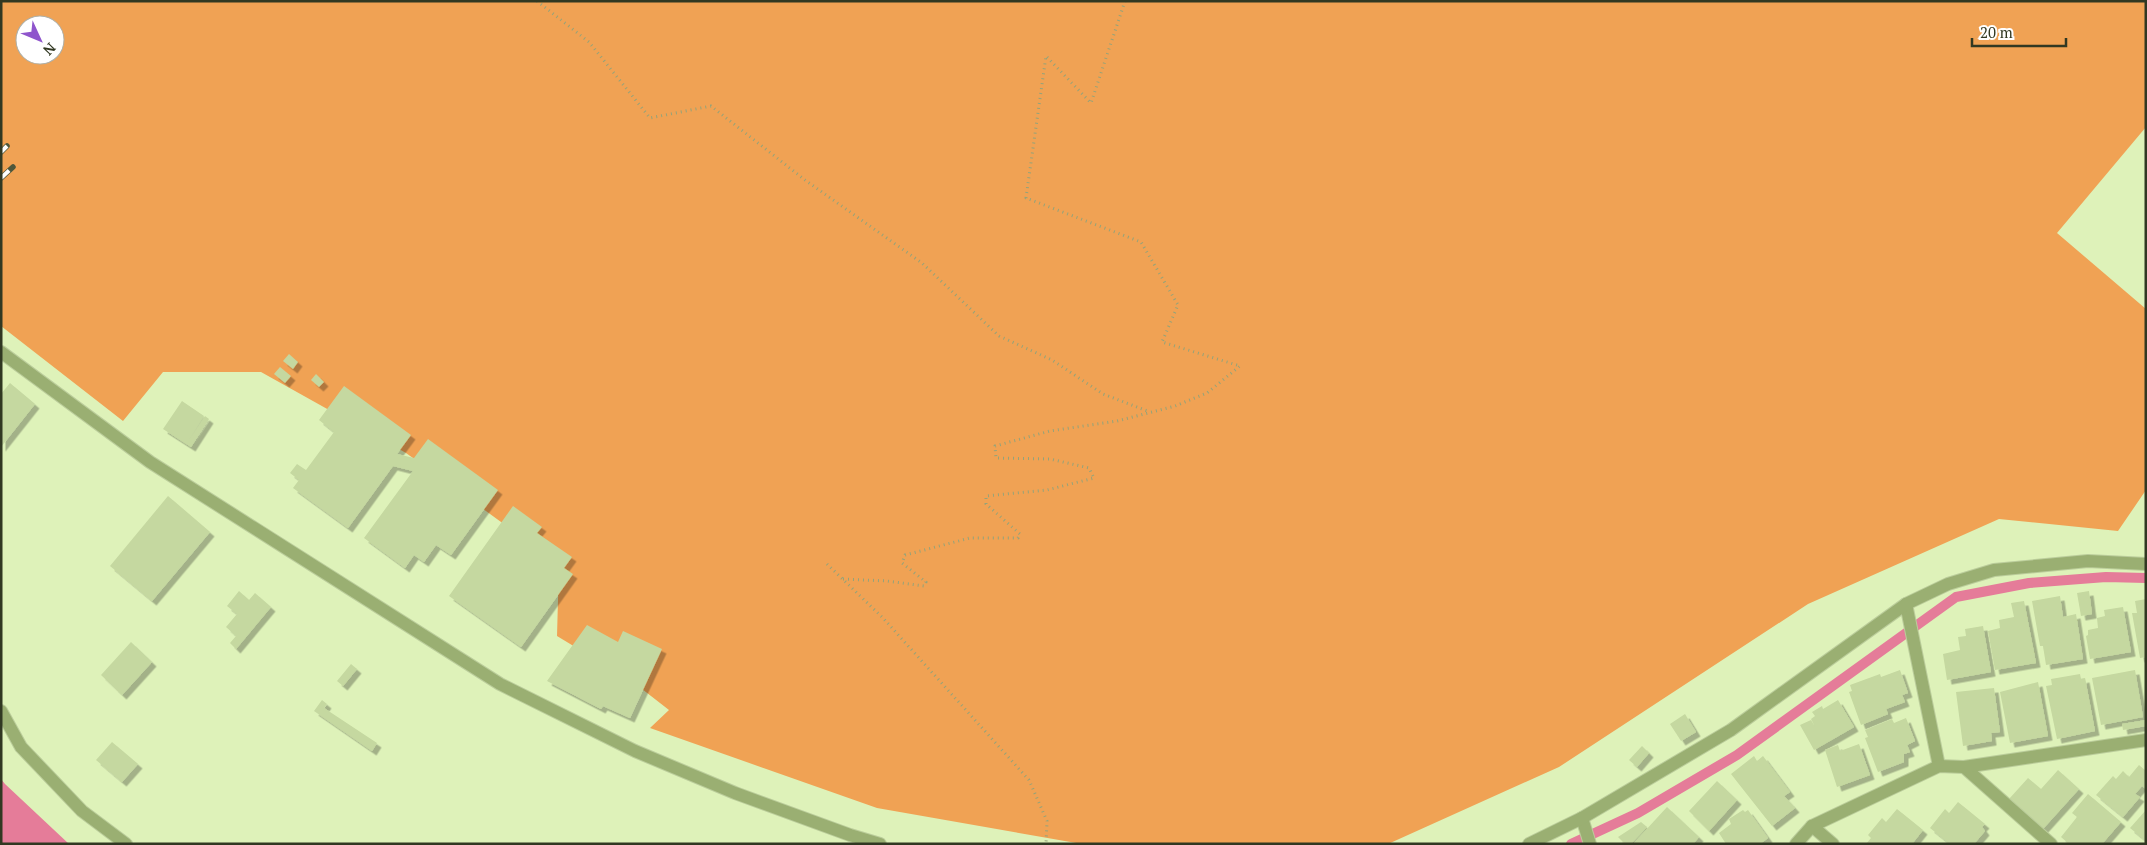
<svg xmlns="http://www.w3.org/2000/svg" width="2147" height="845" font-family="'PT Serif',serif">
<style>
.forest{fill:#f0a254;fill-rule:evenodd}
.water{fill:#e57c99}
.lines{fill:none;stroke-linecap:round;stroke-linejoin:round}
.stream{stroke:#e57c99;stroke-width:10}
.building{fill:#c5d8a0;filter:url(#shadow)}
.minor-casing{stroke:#bbcd9b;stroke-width:14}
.path{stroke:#94a379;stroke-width:3;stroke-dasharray:1 4;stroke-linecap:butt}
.minor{stroke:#9aaf72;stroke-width:12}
.rail-casing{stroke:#4e573b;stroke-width:5.5}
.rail{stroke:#fff;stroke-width:4;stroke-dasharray:11;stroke-linecap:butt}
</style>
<defs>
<filter id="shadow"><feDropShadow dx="4.5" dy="4.5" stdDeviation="0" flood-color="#0004"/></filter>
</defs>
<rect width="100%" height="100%" fill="#def2b9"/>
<path class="forest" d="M 1,1 L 2146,1 L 2146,127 L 2057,233 L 2146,309 L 2146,490 L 2118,531 L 1999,519 L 1808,604 L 1559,767 L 1388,844 L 1082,844 L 877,808 L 650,728 L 669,710 L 633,682 L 557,636 L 559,564 L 406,453 L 261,372 L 163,372 L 123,421 L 1,326 ZM 25,25 L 55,25 L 55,55 L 25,55 Z"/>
<path class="water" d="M 1,779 L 5,784 L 69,844 L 1,844 Z"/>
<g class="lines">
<path class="stream" d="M 1571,844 L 1638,813 L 1737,755 L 1956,597 L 2029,583 L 2106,577 L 2146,578"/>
</g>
<g class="building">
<path d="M 289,354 L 298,362 L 293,369 L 283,361 Z"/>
<path d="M 280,367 L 291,376 L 285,383 L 274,374 Z"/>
<path d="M 316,374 L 324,382 L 319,387 L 311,380 Z"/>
<path d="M 10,383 L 35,404 L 1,447 L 1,394 Z"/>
<path d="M 344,386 L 411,435 L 397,454 L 414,458 L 428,439 L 498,490 L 451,555 L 436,545 L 424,562 L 414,555 L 405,568 L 364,538 L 413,471 L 393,466 L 348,528 L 293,488 L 299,480 L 290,473 L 297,464 L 306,470 L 334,432 L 319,420 Z"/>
<path d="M 182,401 L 204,416 L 189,440 L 205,416 L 209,419 L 191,447 L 163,429 Z"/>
<path d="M 168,496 L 210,532 L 152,601 L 110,566 Z"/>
<path d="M 513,506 L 542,527 L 537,533 L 572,557 L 564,568 L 573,574 L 521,647 L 449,596 Z"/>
<path d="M 239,591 L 249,600 L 255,593 L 271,607 L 236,649 L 230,643 L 236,636 L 226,627 L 237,614 L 227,606 Z"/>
<path d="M 2089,591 L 2092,614 L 2081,616 L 2077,593 Z"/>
<path d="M 2060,596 L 2063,617 L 2076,614 L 2083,659 L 2046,665 L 2043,646 L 2040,646 L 2032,601 Z"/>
<path d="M 2146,599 L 2146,657 L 2140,658 L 2132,613 L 2137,613 L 2135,601 Z"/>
<path d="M 2024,601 L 2036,663 L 1995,670 L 1988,631 L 2000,628 L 1999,620 L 2014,617 L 2011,603 Z"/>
<path d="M 2123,607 L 2131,652 L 2090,659 L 2086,636 L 2088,635 L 2088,630 L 2098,628 L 2097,618 L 2105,616 L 2104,610 Z"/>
<path d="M 587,625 L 618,642 L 623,631 L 662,649 L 630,718 L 603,706 L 601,709 L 547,681 Z"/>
<path d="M 1983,626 L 1991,672 L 1947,680 L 1943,654 L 1960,650 L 1958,637 L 1966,636 L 1965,629 Z"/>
<path d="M 131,642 L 152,662 L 122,695 L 101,675 Z"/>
<path d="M 351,664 L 357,669 L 343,686 L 337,681 Z"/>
<path d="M 1900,670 L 1908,693 L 1902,695 L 1905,702 L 1886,709 L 1888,714 L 1861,725 L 1849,692 L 1852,691 L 1850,685 L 1880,674 L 1881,677 Z"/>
<path d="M 2135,670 L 2143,717 L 2101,725 L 2092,678 Z"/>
<path d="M 2080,674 L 2081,679 L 2085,678 L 2095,731 L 2057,739 L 2046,686 L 2052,685 L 2051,679 Z"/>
<path d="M 2038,682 L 2048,736 L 2010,743 L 2000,692 Z"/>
<path d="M 1994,688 L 2000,732 L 1991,733 L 1992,741 L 1963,746 L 1956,692 Z"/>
<path d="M 322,700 L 327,704 L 324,708 L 377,743 L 372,751 L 314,711 Z"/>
<path d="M 1838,700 L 1854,727 L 1814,750 L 1800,725 L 1811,720 L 1815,727 L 1811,719 L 1815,716 L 1812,712 L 1822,706 L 1823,709 Z"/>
<path d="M 1685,714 L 1696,732 L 1681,741 L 1670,724 Z"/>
<path d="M 1906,718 L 1915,741 L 1907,745 L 1910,752 L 1904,754 L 1904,762 L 1878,772 L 1865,738 L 1868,737 L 1865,730 L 1892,719 L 1894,723 Z"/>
<path d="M 2146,720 L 2146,726 L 2123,730 L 2122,724 Z"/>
<path d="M 112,742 L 138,764 L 122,782 L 96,760 Z"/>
<path d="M 1859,744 L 1870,775 L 1837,787 L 1825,750 L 1838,745 L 1840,751 Z"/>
<path d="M 1642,746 L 1649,753 L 1637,767 L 1629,760 Z"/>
<path d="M 1754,756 L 1757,761 L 1763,756 L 1790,792 L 1784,796 L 1795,808 L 1772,826 L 1731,774 Z"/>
<path d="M 2139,765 L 2146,771 L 2146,789 L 2142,786 L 2135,794 L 2140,797 L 2123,817 L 2096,795 L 2113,776 L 2116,779 L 2123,771 L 2129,777 Z"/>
<path d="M 2058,770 L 2079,789 L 2042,830 L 2009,799 L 2028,778 L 2041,789 Z"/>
<path d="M 1717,781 L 1737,800 L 1709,831 L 1689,811 Z"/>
<path d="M 2088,794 L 2121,822 L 2102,844 L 2069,844 L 2061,837 L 2077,817 L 2072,813 Z"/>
<path d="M 1958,802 L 1985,824 L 1982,827 L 1985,831 L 1974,844 L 1950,844 L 1930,828 L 1945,809 L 1949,813 Z"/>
<path d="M 1667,807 L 1699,837 L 1693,844 L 1633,844 Z"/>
<path d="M 1897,809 L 1923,830 L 1912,844 L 1866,844 L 1871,838 L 1868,835 L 1882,818 L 1886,822 Z"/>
<path d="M 1743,810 L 1745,812 L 1748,810 L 1768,838 L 1760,844 L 1726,844 L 1719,833 L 1731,824 L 1729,819 Z"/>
<path d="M 2146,810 L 2146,841 L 2130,828 Z"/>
<path d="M 1641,822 L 1647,827 L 1631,844 L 1625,844 L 1618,837 Z"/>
</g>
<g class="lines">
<g class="minor-casing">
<g id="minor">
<path d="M 1,352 L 150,462 L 500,684 L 635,751 L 735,793 L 850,835 L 880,844"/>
<path d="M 1906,604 L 1939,766"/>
<path d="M 1,711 L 21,747 L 82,811 L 126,844"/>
<path d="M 1964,767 L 2051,844"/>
<path d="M 1582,818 L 1590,844"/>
<path d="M 1812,826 L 1833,844"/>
<path d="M 1529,844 L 1582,818 L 1731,730 L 1906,604 L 1948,584 L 1994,570 L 2088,561 L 2146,564"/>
<path d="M 1796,844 L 1812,826 L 1939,766 L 1964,767 L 2146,740"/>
</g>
</g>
<g class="path">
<path d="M 537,1 L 589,42 L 650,118 L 711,106 L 805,180 L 922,263 L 999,336 L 1052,360 L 1103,394 L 1150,412"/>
<path d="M 827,564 L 883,618 L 1029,780 L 1047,821 L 1046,844"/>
<path d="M 843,579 L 887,581 L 924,586 L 926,582 L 902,563 L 905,555 L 970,538 L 1018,538 L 1020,534 L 986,504 L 986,496 L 1047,490 L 1094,478 L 1089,468 L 1050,459 L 996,458 L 995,446 L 1050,431 L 1117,421 L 1175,406 L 1207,393 L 1240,366 L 1162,342 L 1178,305 L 1141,242 L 1026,198 L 1046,56 L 1091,103 L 1125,1"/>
</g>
<use href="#minor" class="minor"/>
<g class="rail-casing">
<g id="rail">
<path d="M 1,152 L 7,146"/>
<path d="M 1,178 L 13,167"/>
</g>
</g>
<use href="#rail" class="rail"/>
</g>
<rect width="2147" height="845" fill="none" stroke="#313822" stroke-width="5"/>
<g transform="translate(40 40) rotate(134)"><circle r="24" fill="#ffffff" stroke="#adafa7"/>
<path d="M0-4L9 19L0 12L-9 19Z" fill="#8f55cc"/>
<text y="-8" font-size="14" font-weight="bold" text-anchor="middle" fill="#313822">N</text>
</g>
<path d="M1972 38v8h94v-8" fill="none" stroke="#313822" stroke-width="2.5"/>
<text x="1980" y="38" font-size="15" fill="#313822" stroke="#ffffff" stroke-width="4" paint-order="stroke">20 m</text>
</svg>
